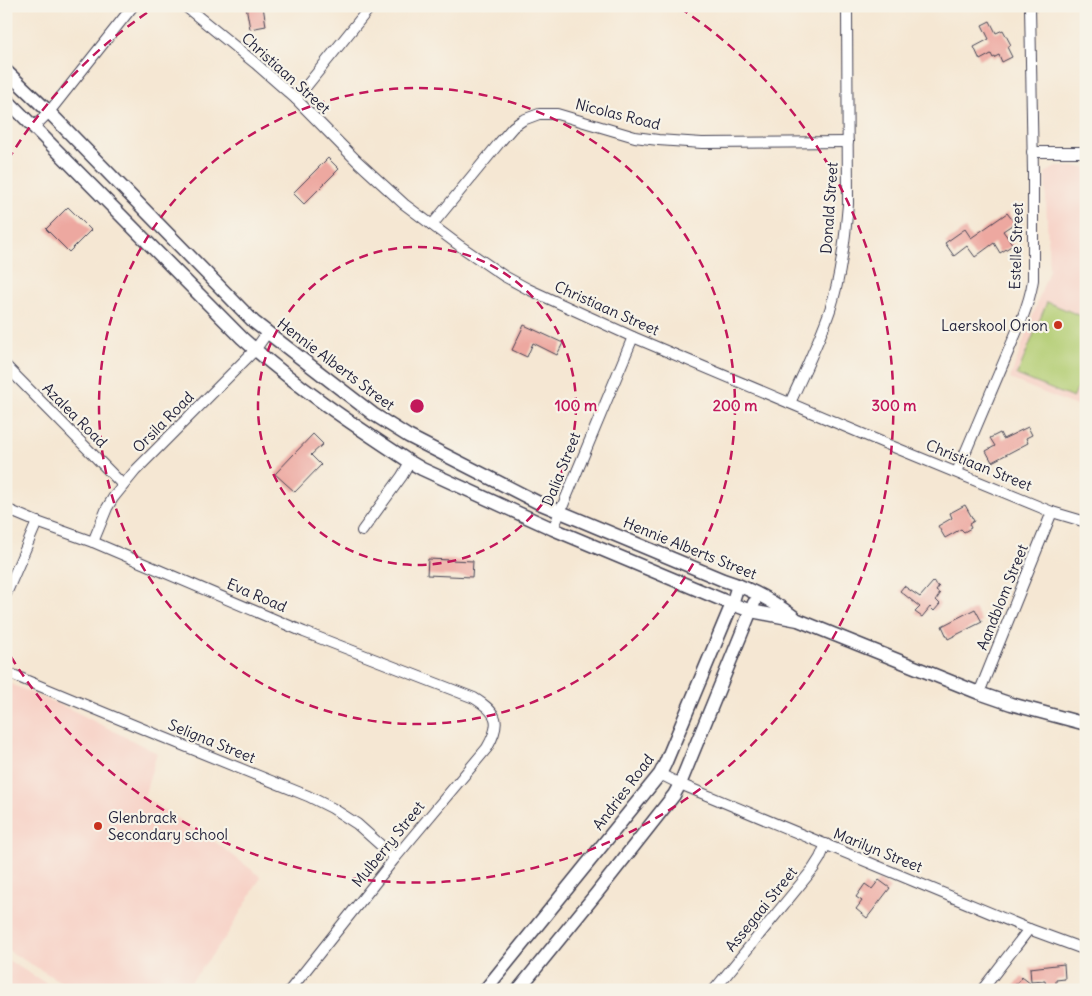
<svg xmlns="http://www.w3.org/2000/svg" width="1092" height="996" font-family="Delius,sans-serif">
<style>
.built{fill:#f7d1c6}
.green{fill:#b3cd73;stroke:#6a7857}
.building{fill:#eda8a0}
.lines{fill:none;stroke-linecap:round;stroke-linejoin:round}
.minor-casing{stroke:#424052;stroke-width:12}
.tertiary-casing{stroke:#424052;stroke-width:15}
.minor{stroke:#fff;stroke-width:10}
.tertiary{stroke:#fff;stroke-width:12}
.ring{fill:none;stroke:#c2185b;stroke-width:2.5;stroke-dasharray:9 6}
.poi-dot{fill:#c8321e;stroke:#f7f3e8;stroke-width:2}
.labels{text-anchor:middle;dominant-baseline:central;stroke-width:4.5;stroke-linejoin:round;paint-order:stroke}
.street-label{font-size:15px;fill:#22223b;stroke:#f7f3e8}
.poi-label{font-size:15px;fill:#22223b;stroke:#f7f3e8;text-anchor:end}
.centre{fill:#c2185b;stroke:#f7f3e8;stroke-width:2.5}
.ring-label{font-size:15px;text-anchor:middle;font-weight:bold;fill:#c2185b;stroke:#f7f3e8;stroke-width:4.5;stroke-linejoin:round;paint-order:stroke}
</style>
<rect width="100%" height="100%" fill="#f7f3e8"/>
<filter id="ink" filterUnits="userSpaceOnUse"><feTurbulence type="fractalNoise" baseFrequency=".02" numOctaves="2"/><feDisplacementMap in="SourceGraphic" scale="10" xChannelSelector="R" yChannelSelector="G"/><feConvolveMatrix kernelMatrix="1 2 1 2 8 2 1 2 1" color-interpolation-filters="sRGB"/></filter>
<filter id="wash" filterUnits="userSpaceOnUse"><feTurbulence type="fractalNoise" baseFrequency=".0096" numOctaves="4" result="noise"/><feDisplacementMap in="SourceGraphic" scale="20" xChannelSelector="R" yChannelSelector="G"/><feGaussianBlur stdDeviation="1.12" result="paint"/><feColorMatrix in="noise" values="0 0 0 0 0 0 0 0 0 0 0 0 0 0 0 0 0 1.4 0 .05"/><feComposite in="paint" operator="in"/></filter>
<g filter="url(#wash)">
<rect width="100%" height="100%" fill="#f5e7d3"/>
<g class="built">
<path d="M 1056,167 L 1086,167 L 1086,410 L 1010,379 L 1049,270 L 1045,173 Z"/>
<path d="M 6,682 L 72,710 L 157,753 L 144,797 L 218,844 L 261,877 L 227,935 L 185,990 L 74,990 L 6,949 Z"/>
<path d="M 6,959 L 57,990 L 6,990 Z"/>
</g>
<path class="green" d="M 1047,302 L 1086,318 L 1086,367 L 1073,398 L 1017,375 Z"/>
<g id="blocks">
<g class="building">
<path d="M 246,6 L 263,6 L 266,26 L 250,29 Z"/>
<path d="M 990,21 L 996,33 L 1003,30 L 1011,45 L 1007,47 L 1012,57 L 1002,62 L 999,55 L 993,58 L 991,54 L 980,60 L 974,47 L 989,39 L 982,25 Z"/>
<path d="M 328,158 L 339,169 L 304,204 L 293,193 Z"/>
<path d="M 68,207 L 91,230 L 69,252 L 46,229 Z"/>
<path d="M 1007,213 L 1015,223 L 1003,231 L 1013,245 L 1000,253 L 994,243 L 975,257 L 967,246 L 954,256 L 945,243 L 965,229 L 971,238 Z"/>
<path d="M 524,325 L 563,343 L 557,355 L 533,343 L 527,357 L 512,350 Z"/>
<path d="M 1028,427 L 1032,435 L 1026,438 L 1028,443 L 992,462 L 986,451 L 995,446 L 990,438 L 1000,433 L 1003,439 Z"/>
<path d="M 313,434 L 323,444 L 311,455 L 321,465 L 295,492 L 275,474 Z"/>
<path d="M 965,505 L 974,521 L 969,524 L 971,528 L 964,532 L 961,529 L 945,538 L 938,526 L 952,518 L 950,513 Z"/>
<path d="M 428,559 L 473,561 L 472,577 L 427,575 Z"/>
<path d="M 933,582 L 939,587 L 936,591 L 940,594 L 936,600 L 940,604 L 934,611 L 930,607 L 922,617 L 915,612 L 920,607 L 900,591 L 904,586 L 920,597 Z"/>
<path d="M 975,609 L 982,622 L 948,639 L 942,626 Z"/>
<path d="M 879,880 L 890,888 L 867,918 L 856,909 L 862,901 L 856,897 L 865,884 L 872,889 Z"/>
<path d="M 1064,964 L 1065,979 L 1056,980 L 1056,985 L 1046,986 L 1045,981 L 1031,982 L 1030,968 Z"/>
<path d="M 1022,977 L 1031,984 L 1026,990 L 1018,990 L 1014,986 Z"/>
</g>
</g>
</g>
<g filter="url(#ink)">
<use href="#blocks" fill-opacity="0" stroke="#424052" stroke-width="1"/>
<g class="lines">
<g class="minor-casing">
<g id="minor">
<path d="M 185,6 L 255,63 L 296,99 L 356,160 L 404,204 L 460,246 L 504,276 L 528,289 L 633,337 L 884,443 L 1052,512 L 1086,522"/>
<path d="M 296,99 L 371,6"/>
<path d="M 34,127 L 49,112 L 133,6"/>
<path d="M 1032,152 L 1086,152"/>
<path d="M 432,225 L 500,142 L 513,127 L 523,120 L 539,114 L 557,114 L 635,137 L 658,140 L 702,143 L 848,142"/>
<path d="M 6,366 L 123,485"/>
<path d="M 790,403 C 804,372 819,342 830,310 C 841,276 845,239 848,204 L 847,6"/>
<path d="M 957,472 L 1022,319 C 1027,306 1031,294 1033,280 L 1033,173 L 1030,6"/>
<path d="M 6,509 L 37,522 L 93,542 L 304,632 L 474,698 C 498,713 502,722 487,748 L 395,858 L 290,990"/>
<path d="M 553,529 L 633,337"/>
<path d="M 362,531 L 402,476 L 410,462"/>
<path d="M 93,542 L 107,508 L 113,498 L 135,471 L 255,350 L 267,333"/>
<path d="M 6,594 L 37,522"/>
<path d="M 6,672 L 160,736 L 308,796 L 332,808 L 357,824 L 395,858"/>
<path d="M 979,693 L 1052,512"/>
<path d="M 660,774 L 680,784 L 1029,929 L 1086,950"/>
<path d="M 714,990 L 813,869 L 820,858 L 826,844"/>
<path d="M 982,990 L 1029,929"/>
</g>
</g>
<g class="tertiary-casing">
<g id="tertiary">
<path d="M 6,71 L 49,112 L 254,322 L 373,414 L 408,436 L 539,503 L 723,580 C 749,588 773,601 794,617"/>
<path d="M 6,99 L 242,338 C 294,385 352,424 410,462 L 422,469 L 553,529 L 732,604 L 751,611 L 798,620 L 979,693 L 1011,704 L 1086,724"/>
<path d="M 485,990 L 660,774 L 665,764 L 732,604 L 738,585"/>
<path d="M 518,990 L 596,894 L 674,795 L 680,784 L 754,603"/>
</g>
</g>
<use href="#minor" class="minor"/>
<use href="#tertiary" class="tertiary"/>
</g>
</g>
<g class="ring">
<circle cx="417" cy="406" r="159"/>
<circle cx="417" cy="406" r="318"/>
<path d="M8 160A477 477 0 0 1 154 8M680 8A477 477 0 1 1 8 652"/>
</g>
<g class="poi-dot">
<circle cx="1058" cy="325" r="5"/>
<circle cx="98" cy="826" r="5"/>
</g>
<g class="labels">
<g class="street-label">
<text transform="translate(286 73) rotate(42)">Christiaan Street</text>
<text transform="translate(618 114) rotate(14)">Nicolas Road</text>
<text transform="translate(829 208) rotate(-86)">Donald Street</text>
<text transform="translate(1016 246) rotate(-88)">Estelle Street</text>
<text transform="translate(607 308) rotate(24)">Christiaan Street</text>
<text transform="translate(336 364) rotate(37)">Hennie Alberts Street</text>
<text transform="translate(75 415) rotate(45)">Azalea Road</text>
<text transform="translate(163 422) rotate(-45)">Orsila Road</text>
<text transform="translate(979 465) rotate(22)">Christiaan Street</text>
<text transform="translate(561 469) rotate(-68)">Dalia Street</text>
<text transform="translate(690 548) rotate(22)">Hennie Alberts Street</text>
<text transform="translate(257 595) rotate(23)">Eva Road</text>
<text transform="translate(1002 597) rotate(-68)">Aandblom Street</text>
<text transform="translate(212 741) rotate(22)">Seligna Street</text>
<text transform="translate(623 792) rotate(-53)">Andries Road</text>
<text transform="translate(388 844) rotate(-51)">Mulberry Street</text>
<text transform="translate(878 850) rotate(22)">Marilyn Street</text>
<text transform="translate(761 909) rotate(-51)">Assegaai Street</text>
</g>
<g class="poi-label">
<text x="1048" y="325">Laerskool Orion</text>
<text x="108" y="817" text-anchor="start">Glenbrack<tspan x="108" dy="17">Secondary school</tspan></text>
</g>
</g>
<circle cx="417" cy="406" r="8" class="centre"/>
<g class="ring-label">
<text x="576" y="411">100 m</text>
<text x="735" y="411">200 m</text>
<text x="894" y="411">300 m</text>
</g>
<rect width="1092" height="996" fill="none" stroke="#f7f3e8" stroke-width="25"/>
</svg>
